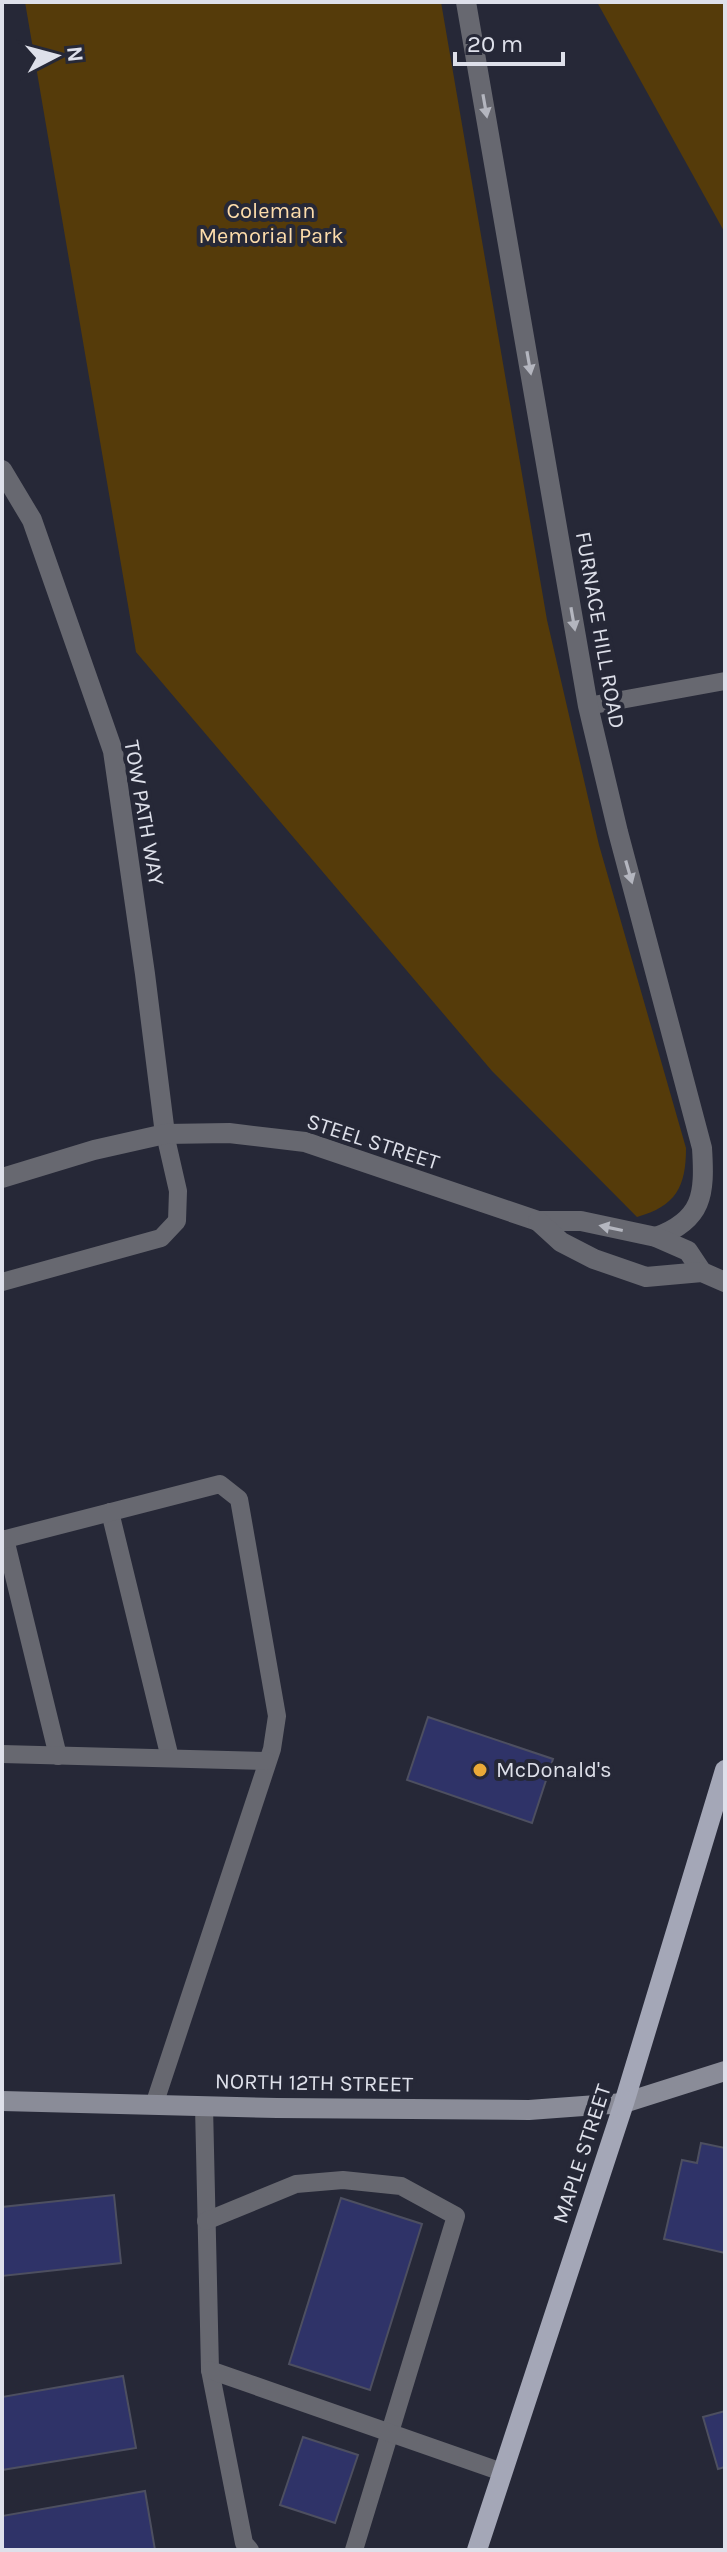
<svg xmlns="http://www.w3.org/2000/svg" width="727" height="2552" font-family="Karla,sans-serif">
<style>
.green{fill:#553b0a}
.building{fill:#2f3368;stroke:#4d4f60;stroke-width:2}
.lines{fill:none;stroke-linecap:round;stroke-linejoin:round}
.service{stroke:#676870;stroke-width:18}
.minor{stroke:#676870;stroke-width:20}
.secondary{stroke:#8a8c98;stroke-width:20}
.primary{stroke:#a4a7b7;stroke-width:20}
.oneway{fill:#b4b6bf}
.poi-dot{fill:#eaaa38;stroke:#262837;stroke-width:3}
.labels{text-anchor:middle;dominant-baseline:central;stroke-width:8;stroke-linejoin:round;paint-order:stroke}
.park-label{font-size:22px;fill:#fddcab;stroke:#262837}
.street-label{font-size:22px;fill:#dee0ea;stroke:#262837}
.poi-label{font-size:22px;fill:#dee0ea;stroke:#262837;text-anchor:start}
</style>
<rect width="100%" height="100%" fill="#262837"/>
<g class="green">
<path d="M 25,2 L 441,2 L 547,620 L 599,845 L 686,1148 C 686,1187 676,1206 637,1217 L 492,1071 L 136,652 Z"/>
<path d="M 597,2 L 725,2 L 725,233 Z"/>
</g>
<g class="building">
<path d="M 428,1717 L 553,1759 L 532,1823 L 407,1780 Z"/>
<path d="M 701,2143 L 725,2148 L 725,2253 L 664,2239 L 682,2160 L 697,2163 Z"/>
<path d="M 114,2195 L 121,2263 L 2,2276 L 2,2207 Z"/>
<path d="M 341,2198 L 422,2224 L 370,2390 L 289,2364 Z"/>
<path d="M 123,2376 L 136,2448 L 2,2470 L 2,2397 Z"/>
<path d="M 725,2411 L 725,2467 L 718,2469 L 703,2417 Z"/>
<path d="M 303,2437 L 358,2455 L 335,2523 L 280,2505 Z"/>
<path d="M 145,2491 L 155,2550 L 2,2550 L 2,2516 Z"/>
</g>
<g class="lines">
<g class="service">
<path d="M 588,706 L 725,681"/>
<path d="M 2,1282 L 161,1238 L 177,1221 L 178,1191 L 165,1134"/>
<path d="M 110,1512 L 170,1758"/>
<path d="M 5,1539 L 58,1756"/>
<path d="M 2,1540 L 220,1484 L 239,1499 L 277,1716 L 272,1749 L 154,2105"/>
<path d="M 2,1754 L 267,1761"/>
<path d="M 204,2106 L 210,2370 L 244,2543 L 250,2550"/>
<path d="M 206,2221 L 296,2184 L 343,2180 L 401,2186 L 456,2216 L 354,2550"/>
<path d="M 210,2370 L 502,2472"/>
</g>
<g class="minor">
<path d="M 466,2 L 588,706 L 618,832 L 702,1148 C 705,1194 703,1220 656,1237"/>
<path d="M 2,470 L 32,520 L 113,751 L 145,974 L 165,1134"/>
<path d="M 2,1178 L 94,1150 L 165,1134 L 229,1133 L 305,1142 L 538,1221 L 581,1221 L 656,1237 L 688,1251 L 702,1272"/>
<path d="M 538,1221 L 561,1242 L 594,1259 L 646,1277 L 702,1272 L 725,1282"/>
</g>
<path class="secondary" d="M 2,2101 L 277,2108 L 529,2110 L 624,2103 L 725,2071"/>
<path class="primary" d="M 477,2550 L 624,2103 L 725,1770"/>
</g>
<defs><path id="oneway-solid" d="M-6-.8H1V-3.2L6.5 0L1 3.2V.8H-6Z" transform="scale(2)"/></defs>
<g class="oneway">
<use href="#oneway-solid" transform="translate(485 106) rotate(80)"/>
<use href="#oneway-solid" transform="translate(529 363) rotate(80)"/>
<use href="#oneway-solid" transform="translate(573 619) rotate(80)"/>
<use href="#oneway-solid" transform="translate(629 872) rotate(74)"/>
<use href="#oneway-solid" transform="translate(611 1228) rotate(-168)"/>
</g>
<circle class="poi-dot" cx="480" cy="1770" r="8"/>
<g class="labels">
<g class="park-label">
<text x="271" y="211">Coleman<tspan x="271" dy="25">Memorial Park</tspan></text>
</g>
<g class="street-label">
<text transform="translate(600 630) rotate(80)">FURNACE HILL ROAD</text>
<text transform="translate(144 813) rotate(80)">TOW PATH WAY</text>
<text transform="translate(373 1142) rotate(18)">STEEL STREET</text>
<text transform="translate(314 2083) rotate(1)">NORTH 12TH STREET</text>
<text transform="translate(582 2154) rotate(-72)">MAPLE STREET</text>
</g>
<g class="poi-label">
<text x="496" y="1770">McDonald's</text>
</g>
</g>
<rect width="727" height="2552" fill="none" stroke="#dee0ea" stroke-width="8"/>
<g transform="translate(56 56) rotate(84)" stroke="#262837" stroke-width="6" paint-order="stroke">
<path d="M0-6L14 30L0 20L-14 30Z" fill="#dee0ea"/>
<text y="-12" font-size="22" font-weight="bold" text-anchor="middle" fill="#dee0ea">N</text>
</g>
<path d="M455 52v12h108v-12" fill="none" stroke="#dee0ea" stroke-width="4"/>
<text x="467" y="52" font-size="24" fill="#dee0ea" stroke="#262837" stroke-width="6" paint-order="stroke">20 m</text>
</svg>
